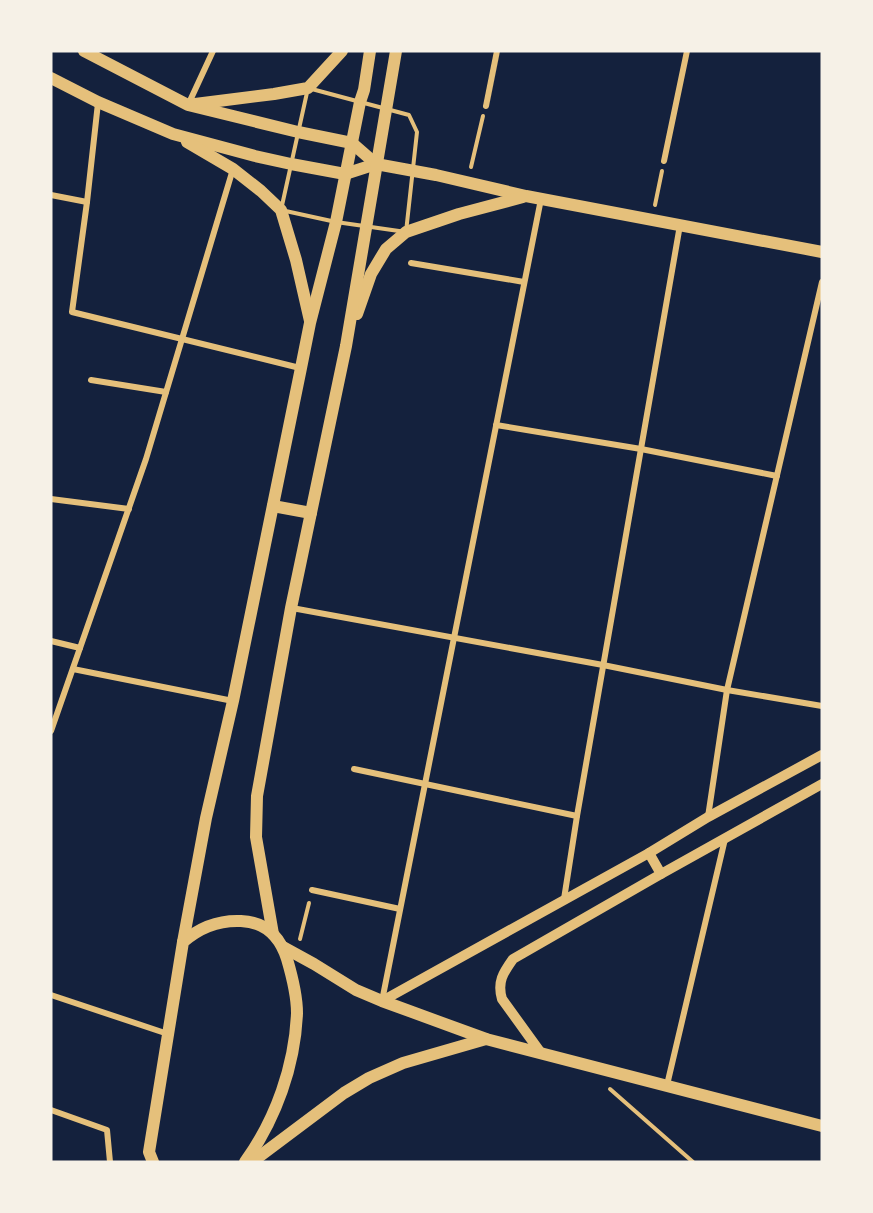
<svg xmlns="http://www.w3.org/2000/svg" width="873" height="1213" font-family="Rubik,sans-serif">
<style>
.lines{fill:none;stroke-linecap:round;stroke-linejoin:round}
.path{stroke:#e5c07b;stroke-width:4}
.minor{stroke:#e5c07b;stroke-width:6}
.tertiary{stroke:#e5c07b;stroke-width:10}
.secondary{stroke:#e5c07b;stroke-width:12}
</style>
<rect width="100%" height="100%" fill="#14213d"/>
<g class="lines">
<g class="path">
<path d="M 308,88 L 409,115 L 417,132 L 406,232 L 336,222 L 281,210 Z"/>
<path d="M 471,167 L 483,116"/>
<path d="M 655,205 L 662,171"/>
<path d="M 300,939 L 309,903"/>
<path d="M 610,1089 L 693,1162"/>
</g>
<g class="minor">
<path d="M 98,103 L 87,202 L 72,312 L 300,368"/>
<path d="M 188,105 L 213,51"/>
<path d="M 486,106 L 497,51"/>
<path d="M 664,161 L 687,51"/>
<path d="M 51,195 L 87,202"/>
<path d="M 411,263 L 524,282"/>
<path d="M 91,380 L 166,392"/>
<path d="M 496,425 L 641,449 L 777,476"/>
<path d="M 51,499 L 129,509"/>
<path d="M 292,608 L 603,665 L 727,690 L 822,706"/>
<path d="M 51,641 L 80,648"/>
<path d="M 73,669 L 233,701"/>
<path d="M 51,731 L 146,459 L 233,169"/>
<path d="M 354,769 L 577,816"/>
<path d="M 708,817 L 727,690 L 822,282"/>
<path d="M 312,890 L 400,909"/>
<path d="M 564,899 L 577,816 L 680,225"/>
<path d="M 51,995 L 168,1034"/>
<path d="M 382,1001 L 541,199"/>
<path d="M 667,1085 L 725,839"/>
<path d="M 51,1110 L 107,1130 L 110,1162"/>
</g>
<g class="tertiary">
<path d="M 649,853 L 661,874"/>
<path d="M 382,1001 L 649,853 L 708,817 L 822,755"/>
<path d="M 541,1053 L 502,999 C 497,982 503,973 513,959 L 661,874 L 822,784"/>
</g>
<g class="secondary">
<path d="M 84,51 L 188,105 L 298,132 L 352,143 L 376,164"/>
<path d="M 51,78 L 98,102 L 173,134 L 255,156 L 291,164 L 345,174 L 376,164 L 436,175 L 526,196 L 822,252"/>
<path d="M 195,104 L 274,94 L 308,88 L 342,51"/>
<path d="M 187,142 L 233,169 L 261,191 L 281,210 L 296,260 L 310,321"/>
<path d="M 357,314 L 371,274 L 386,249 L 406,232 L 459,214 L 523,197"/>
<path d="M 273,506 L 311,513"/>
<path d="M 273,934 L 256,837 L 257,796 L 291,608 L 346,346 L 396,51"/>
<path d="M 183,942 L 206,818 L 233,701 L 301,368 L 310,323 L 336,222 L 360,102 L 364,90 L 370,51"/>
<path d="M 283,947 L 314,964 L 356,990 L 382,1001 L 486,1039 L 822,1126"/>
<path d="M 153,1162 L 149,1152 L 183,942 C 200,927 219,920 241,921 C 266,922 280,937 287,959 C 292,976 297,994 297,1013 C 295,1065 276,1119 245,1162"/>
<path d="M 252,1162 L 344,1093 L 369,1078 L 403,1063 L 486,1039"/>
</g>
</g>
<rect width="873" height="1213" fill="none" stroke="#f6f1e7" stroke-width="105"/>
</svg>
